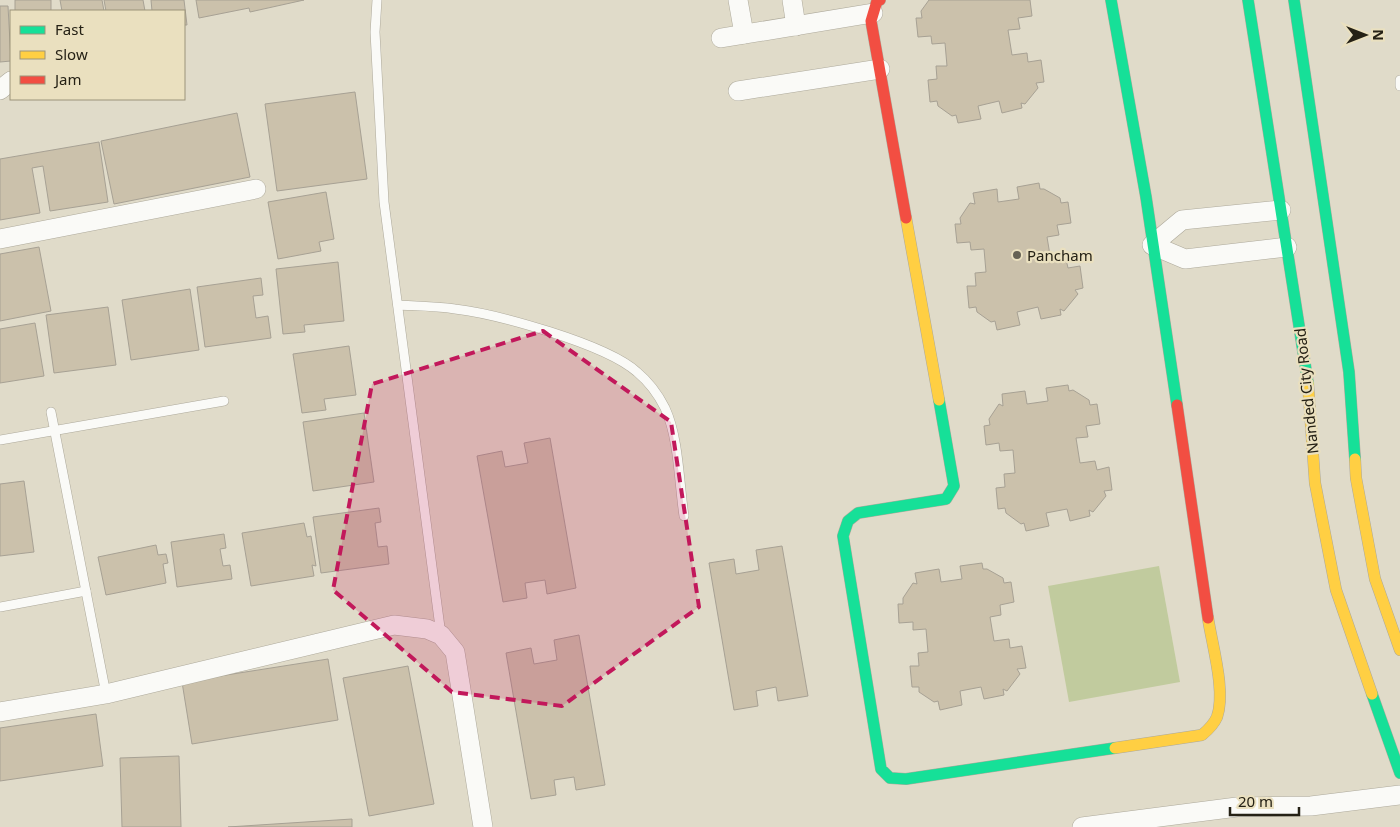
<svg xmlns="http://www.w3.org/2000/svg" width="1400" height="827" font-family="'Noto Sans',sans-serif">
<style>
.green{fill:#c1cb9e}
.building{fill:#cbc1ab;stroke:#a7a194}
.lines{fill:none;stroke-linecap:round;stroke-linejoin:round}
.lane-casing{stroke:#ada99b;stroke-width:10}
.street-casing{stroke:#ada99b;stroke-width:20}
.fast-casing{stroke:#ada99b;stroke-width:12}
.slow-casing{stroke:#ada99b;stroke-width:12}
.jam-casing{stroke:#ada99b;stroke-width:12}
.lane{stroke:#fafaf7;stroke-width:9}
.street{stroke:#fafaf7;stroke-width:19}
.fast{stroke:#16e098;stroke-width:11}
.slow{stroke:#ffcf43;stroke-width:11}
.jam{stroke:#f24e42;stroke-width:11}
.marked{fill:#c2185b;fill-opacity:0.2;stroke:#c2185b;stroke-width:4;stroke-dasharray:10 6;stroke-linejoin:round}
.poi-dot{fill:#666254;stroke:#eae0bf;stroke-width:2}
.labels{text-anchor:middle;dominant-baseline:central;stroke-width:4.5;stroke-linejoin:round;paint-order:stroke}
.poi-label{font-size:15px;fill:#252115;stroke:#eae0bf;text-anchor:start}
.street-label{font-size:15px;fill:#252115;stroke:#eae0bf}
</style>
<rect width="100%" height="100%" fill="#e0dbc9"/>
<path class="green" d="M 1159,566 L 1180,682 L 1069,702 L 1048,586 Z"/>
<g class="building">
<rect x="15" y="0" width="36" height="11"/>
<path d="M 60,0 L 102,0 L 104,11 L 62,11 Z"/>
<path d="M 104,0 L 143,0 L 145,11 L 106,11 Z"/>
<path d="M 151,0 L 184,0 L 187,25 L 184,25 L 184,11 L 152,11 Z"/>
<path d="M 196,0 L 304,0 L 250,12 L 249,8 L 199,18 Z"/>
<path d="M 929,0 L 1030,0 L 1032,16 L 1018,18 L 1020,29 L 1008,30 L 1012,55 L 1027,53 L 1028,62 L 1041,60 L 1044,82 L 1036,83 L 1038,88 L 1025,104 L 1021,103 L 1022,108 L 1002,113 L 999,101 L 978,106 L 981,119 L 958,123 L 956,115 L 952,116 L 938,106 L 937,101 L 930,102 L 928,80 L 937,79 L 936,66 L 947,66 L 945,43 L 932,44 L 931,36 L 918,37 L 916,18 L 922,18 L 921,11 Z"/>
<path d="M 0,6 L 8,6 L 11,61 L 0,62 Z"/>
<path d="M 355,92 L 367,179 L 277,191 L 265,104 Z"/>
<path d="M 237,113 L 250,177 L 114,204 L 101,141 Z"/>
<path d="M 99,142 L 108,202 L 50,211 L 43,166 L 32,168 L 40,213 L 0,220 L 0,159 Z"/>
<path d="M 1039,183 L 1040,189 L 1044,189 L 1060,198 L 1061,203 L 1068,202 L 1071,223 L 1057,225 L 1059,235 L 1047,237 L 1051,261 L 1066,259 L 1068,268 L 1080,266 L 1083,288 L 1075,290 L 1078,294 L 1064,311 L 1060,309 L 1061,315 L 1041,319 L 1038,307 L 1017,312 L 1020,325 L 997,330 L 995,321 L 991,322 L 977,312 L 976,307 L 969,308 L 967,286 L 976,286 L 975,273 L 986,272 L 984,249 L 971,250 L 970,242 L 957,243 L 955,224 L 961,224 L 960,218 L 970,203 L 975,204 L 973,193 L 997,189 L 998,202 L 1019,199 L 1017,187 Z"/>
<path d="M 326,192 L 334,239 L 319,242 L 321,251 L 278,259 L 268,202 Z"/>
<path d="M 39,247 L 51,311 L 0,321 L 0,254 Z"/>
<path d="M 338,262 L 344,321 L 304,325 L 305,332 L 283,334 L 276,269 Z"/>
<path d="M 261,278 L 263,295 L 253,296 L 256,318 L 268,316 L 271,338 L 205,347 L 197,287 Z"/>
<path d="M 190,289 L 199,350 L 131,360 L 122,300 Z"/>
<path d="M 108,307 L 116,365 L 54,373 L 46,315 Z"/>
<path d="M 35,323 L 44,376 L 0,383 L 0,329 Z"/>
<path d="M 349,346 L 356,395 L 324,399 L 326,410 L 302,413 L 293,354 Z"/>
<path d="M 1068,385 L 1069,391 L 1073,390 L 1089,400 L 1090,405 L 1097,404 L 1100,424 L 1086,426 L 1088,437 L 1076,438 L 1080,463 L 1095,461 L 1097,470 L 1109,467 L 1112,490 L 1104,491 L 1106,496 L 1093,512 L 1089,510 L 1090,516 L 1070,521 L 1067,509 L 1046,513 L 1049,526 L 1026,531 L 1024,523 L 1021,524 L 1006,513 L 1005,508 L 998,509 L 996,488 L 1005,487 L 1004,474 L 1015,473 L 1013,450 L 1000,451 L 999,443 L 986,445 L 984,426 L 990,425 L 989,419 L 999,404 L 1003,406 L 1002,394 L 1025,391 L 1027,404 L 1048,401 L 1046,388 Z"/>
<path d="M 364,413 L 374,482 L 313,491 L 303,422 Z"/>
<path d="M 550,438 L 576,588 L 547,594 L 545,580 L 525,583 L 527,598 L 503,602 L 477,456 L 502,451 L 505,467 L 528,463 L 524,443 Z"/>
<path d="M 24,481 L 34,552 L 0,556 L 0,484 Z"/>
<path d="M 379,508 L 381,522 L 375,523 L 378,547 L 387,546 L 389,564 L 321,573 L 313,517 Z"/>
<path d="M 304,523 L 307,537 L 311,536 L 316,566 L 312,565 L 314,576 L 251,586 L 242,533 Z"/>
<path d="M 224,534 L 226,548 L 220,549 L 223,566 L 230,565 L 232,579 L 177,587 L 171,542 Z"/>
<path d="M 156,545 L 158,555 L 166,554 L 168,563 L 163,564 L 166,583 L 106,595 L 98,557 Z"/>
<path d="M 782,546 L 808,696 L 778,701 L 776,687 L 756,691 L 758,706 L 734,710 L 709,563 L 734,559 L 736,574 L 759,570 L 756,550 Z"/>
<path d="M 982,563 L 983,569 L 987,569 L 1003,578 L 1004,583 L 1011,582 L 1014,602 L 1000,605 L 1001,615 L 990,617 L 994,641 L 1009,639 L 1010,648 L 1022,646 L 1026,668 L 1017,669 L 1020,674 L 1007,691 L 1003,689 L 1004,695 L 984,699 L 981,687 L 960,691 L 962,705 L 940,710 L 938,701 L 934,702 L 919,692 L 919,687 L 912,687 L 910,666 L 919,666 L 918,653 L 928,652 L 926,629 L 913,630 L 913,622 L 899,623 L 898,604 L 903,604 L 903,598 L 913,583 L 917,584 L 915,573 L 939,569 L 941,582 L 962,579 L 960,566 Z"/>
<path d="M 579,635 L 605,785 L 576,790 L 574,777 L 554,780 L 556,795 L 531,799 L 506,653 L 531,648 L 534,664 L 557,660 L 554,640 Z"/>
<path d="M 328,659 L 338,720 L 192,744 L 182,682 Z"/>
<path d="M 408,666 L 434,804 L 369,816 L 343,678 Z"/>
<path d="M 96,714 L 103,766 L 0,781 L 0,728 Z"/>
<path d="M 179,756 L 181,827 L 122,827 L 120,758 Z"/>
<path d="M 352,819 L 352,827 L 228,827 Z"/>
</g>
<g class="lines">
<g class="lane-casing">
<g id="lane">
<path d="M 377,0 L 375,32 L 384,202 L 441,635"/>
<path d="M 1400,80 L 1400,86"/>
<path d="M 398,305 C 417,306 436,306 455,309 C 497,314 606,344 637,372 C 649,382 658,394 665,408 C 679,438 679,483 684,516"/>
<path d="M 51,412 L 106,694"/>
<path d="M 0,440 L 224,401"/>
<path d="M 0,607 L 86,591"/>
</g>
</g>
<g class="street-casing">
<g id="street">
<path d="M 738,0 L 744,34"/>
<path d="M 792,0 L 796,26"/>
<path d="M 721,38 L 873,13"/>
<path d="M 0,90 L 11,81"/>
<path d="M 738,91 L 880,69"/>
<path d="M 1281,210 L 1182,220 L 1152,245 L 1185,259 L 1287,247"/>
<path d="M 0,239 L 256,189"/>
<path d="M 0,712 L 106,694 L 394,625 L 427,629 L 441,635 L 455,652 L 483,827"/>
<path d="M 1082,827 L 1237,807 L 1311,806 L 1400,795"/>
</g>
</g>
<g class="fast-casing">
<g id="fast">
<path d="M 1111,0 L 1146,197 L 1177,405"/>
<path d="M 1248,0 L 1308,383"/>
<path d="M 1294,0 L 1349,372 L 1355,459"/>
<path d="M 939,400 L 954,486 L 946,499 L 858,513 L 848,521 L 843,536 L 881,769 L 890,778 L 906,779 L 1115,748"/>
<path d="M 1372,694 L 1400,773"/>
</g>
</g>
<g class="slow-casing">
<g id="slow">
<path d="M 906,218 L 939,400"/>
<path d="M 1308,383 L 1315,483 L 1336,590 L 1372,694"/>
<path d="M 1355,459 L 1356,478 L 1375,579 L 1400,650"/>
<path d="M 1115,748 L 1202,735 C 1208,730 1214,724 1217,717 C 1226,691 1212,645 1208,618"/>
</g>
</g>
<g class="jam-casing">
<g id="jam">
<path d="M 880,0 L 877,1 L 871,21 L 906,218"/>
<path d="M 1177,405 L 1208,618"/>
</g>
</g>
<use href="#lane" class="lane"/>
<use href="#street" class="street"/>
<use href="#fast" class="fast"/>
<use href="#slow" class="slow"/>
<use href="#jam" class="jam"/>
</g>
<path class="marked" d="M 543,331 L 671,422 L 699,607 L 562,706 L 452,692 L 333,590 L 372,384 Z"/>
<circle class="poi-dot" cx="1017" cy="255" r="5"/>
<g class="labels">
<g class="poi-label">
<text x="1027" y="255">Pancham</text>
</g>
<g class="street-label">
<text transform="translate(1306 391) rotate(-96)">Nanded City Road</text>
</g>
</g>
<rect x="10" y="10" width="175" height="90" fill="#eae0bf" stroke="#9b947b"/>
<rect x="20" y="26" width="25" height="8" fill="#16e098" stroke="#9b947b"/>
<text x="55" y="35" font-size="15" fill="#252115">Fast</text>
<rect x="20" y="51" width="25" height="8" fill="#ffcf43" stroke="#9b947b"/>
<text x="55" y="60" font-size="15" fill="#252115">Slow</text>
<rect x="20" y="76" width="25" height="8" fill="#f24e42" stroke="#9b947b"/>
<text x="55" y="85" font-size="15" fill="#252115">Jam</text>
<g transform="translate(1365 35) rotate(90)" stroke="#eae0bf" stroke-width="4" paint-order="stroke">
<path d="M0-4L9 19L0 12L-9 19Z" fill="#252115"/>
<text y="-8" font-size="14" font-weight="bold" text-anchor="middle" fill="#252115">N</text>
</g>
<path d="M1230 807v8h69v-8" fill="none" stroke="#252115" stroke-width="2.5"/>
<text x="1238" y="807" font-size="15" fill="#252115" stroke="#eae0bf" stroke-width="4" paint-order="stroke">20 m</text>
</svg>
